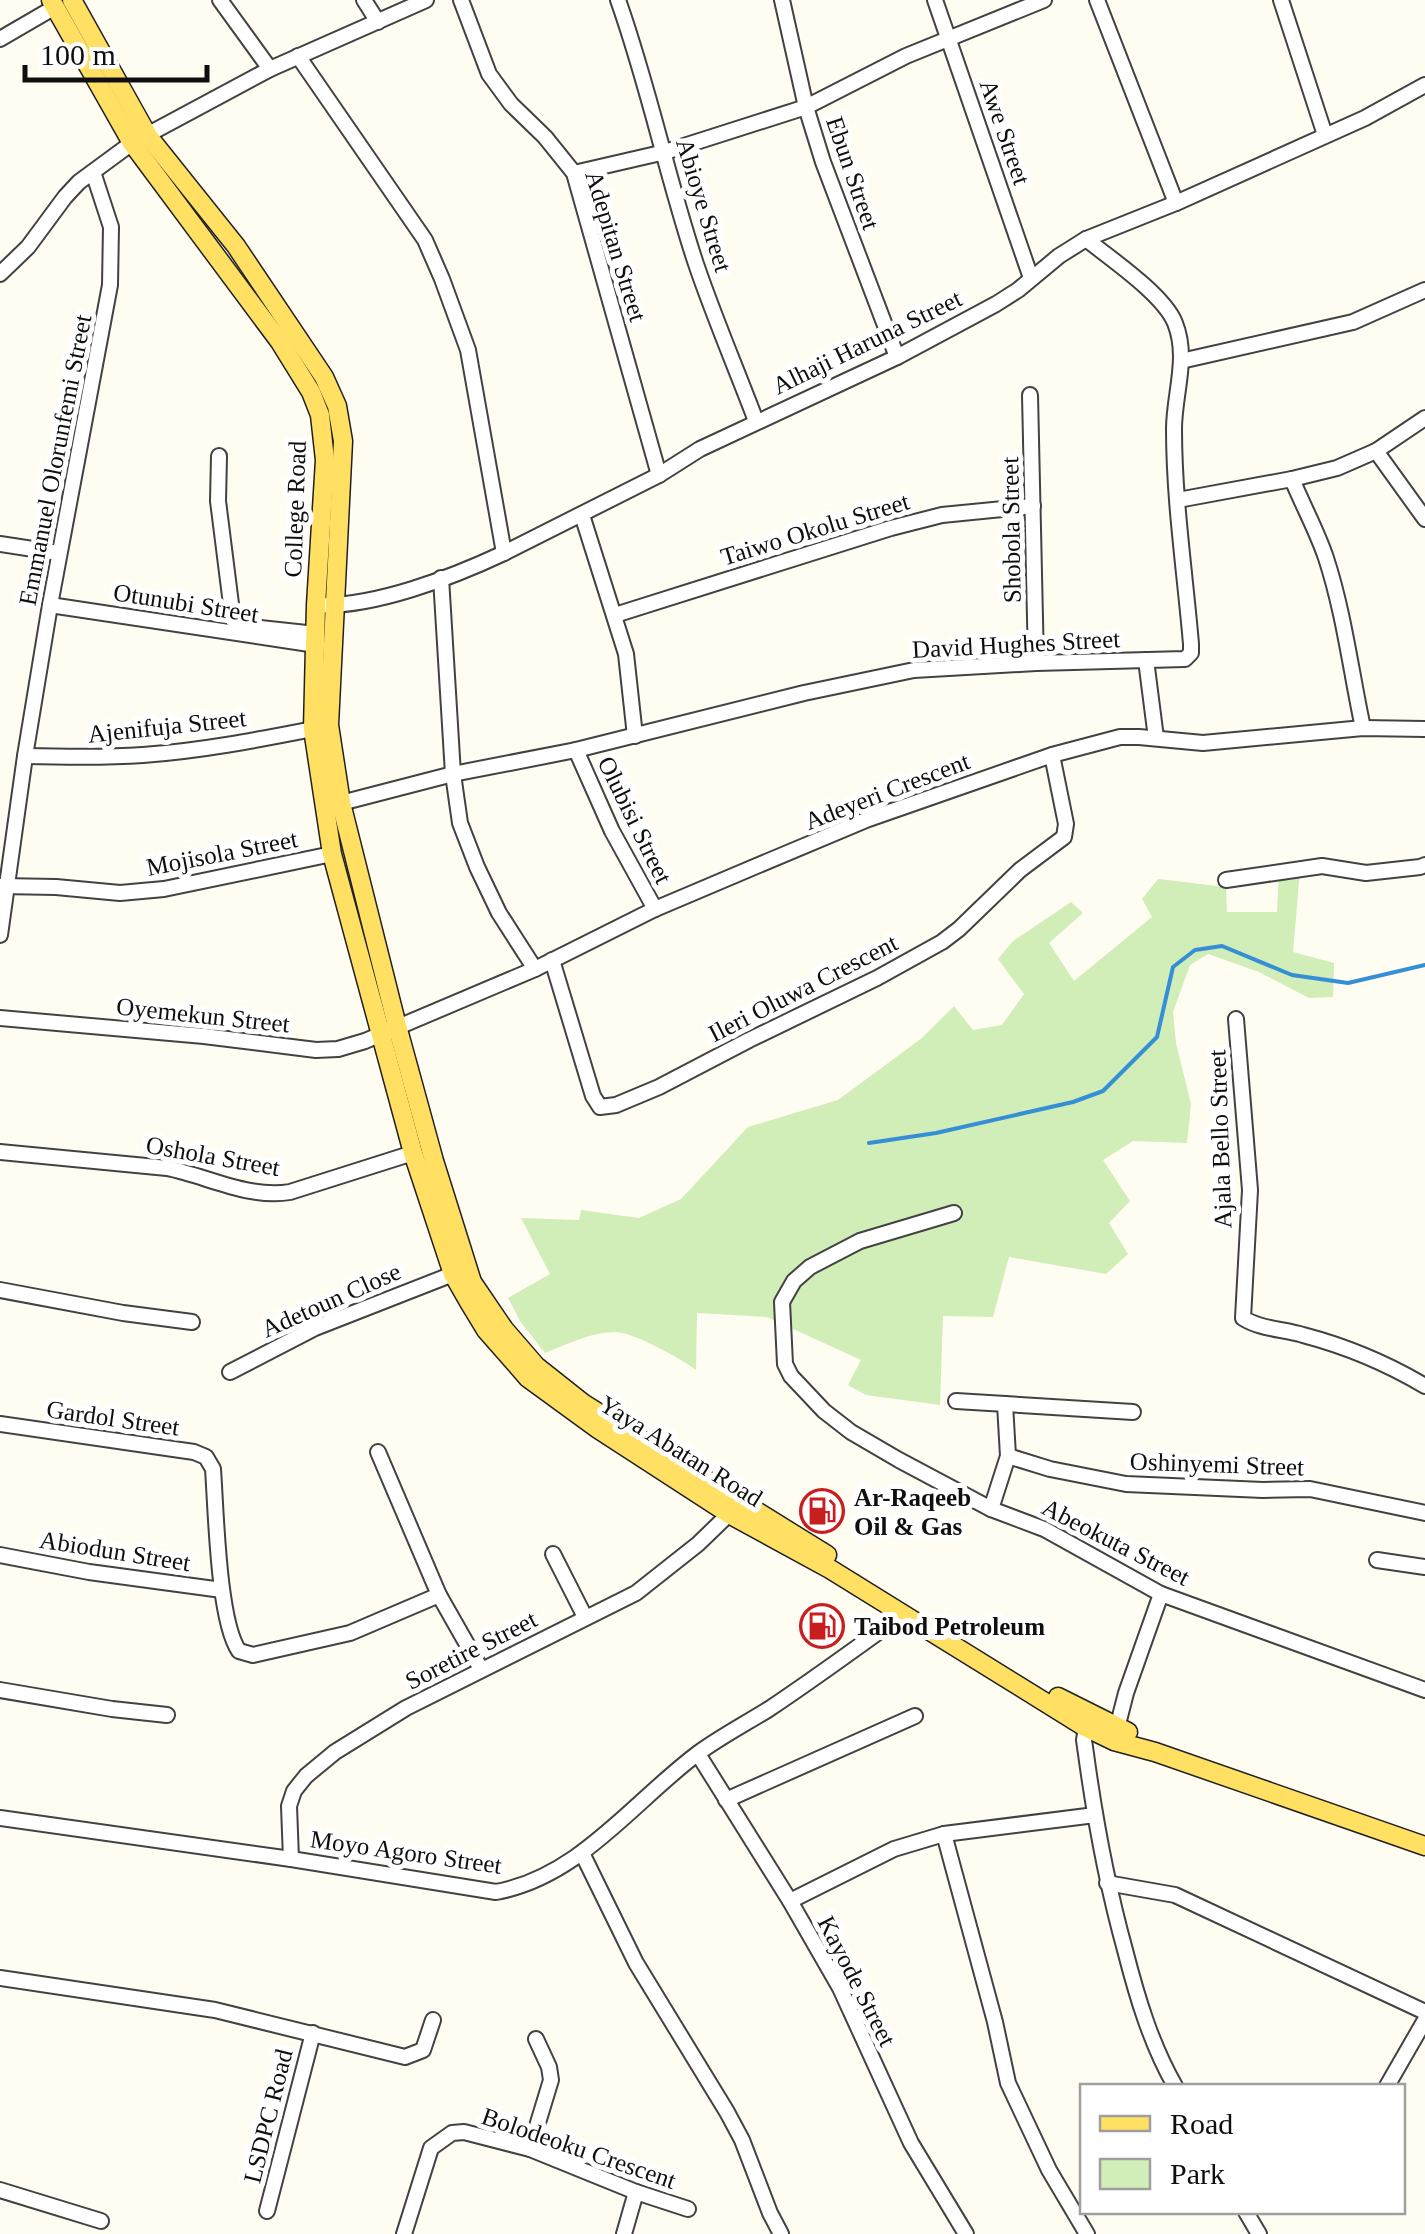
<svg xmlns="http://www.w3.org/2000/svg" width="1425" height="2234" font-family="'Times New Roman',serif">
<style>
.green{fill:#d1edb8}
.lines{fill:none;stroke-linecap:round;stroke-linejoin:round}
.stream{stroke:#358fd6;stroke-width:4}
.minor-casing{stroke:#424242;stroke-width:18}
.major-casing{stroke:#202020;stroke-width:21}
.minor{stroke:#fff;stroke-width:14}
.major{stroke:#ffe062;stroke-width:18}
.labels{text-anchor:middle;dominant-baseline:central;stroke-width:10;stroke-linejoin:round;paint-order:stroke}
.street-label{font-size:25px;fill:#0f0f0f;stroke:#fff}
.poi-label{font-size:25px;font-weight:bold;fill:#0f0f0f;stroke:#fff;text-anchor:start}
</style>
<rect width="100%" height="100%" fill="#fffdf2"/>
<path class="green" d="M 1279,871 L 1300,871 L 1293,952 L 1334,963 L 1333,997 L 1309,998 L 1259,972 L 1208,954 L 1190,965 L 1173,1012 L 1176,1043 L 1191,1104 L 1187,1143 L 1133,1141 L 1103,1160 L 1130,1201 L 1109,1223 L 1128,1254 L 1106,1274 L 1009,1257 L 993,1317 L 943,1316 L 940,1405 L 866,1395 L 848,1385 L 861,1360 L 767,1317 L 697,1313 L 696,1370 C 682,1359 633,1332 615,1332 C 592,1332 567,1344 545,1353 L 520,1321 L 508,1298 L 550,1274 L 521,1218 L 579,1220 L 581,1210 L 639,1218 L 681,1199 L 748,1127 L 838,1100 L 922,1038 L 954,1006 L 973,1030 L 1002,1025 L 1024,994 L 998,959 L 1013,941 L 1071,902 L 1083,913 L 1049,943 L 1074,981 L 1152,917 L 1142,899 L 1158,879 L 1226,887 L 1227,912 L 1277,912 Z"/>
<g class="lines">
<path class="stream" d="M 869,1143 L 936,1133 L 1073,1102 L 1103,1091 L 1157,1037 L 1173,967 L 1195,950 L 1222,946 L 1292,975 L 1348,983 L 1425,965"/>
<g class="minor-casing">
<g id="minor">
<path d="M 220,0 L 270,69"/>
<path d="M 364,0 L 378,22"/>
<path d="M 461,0 L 489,74 L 511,104 L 545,137 L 574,173 L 659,475"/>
<path d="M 618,0 C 649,87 667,177 696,264 C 714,317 736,368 756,421"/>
<path d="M 782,0 L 806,107 L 823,162 L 897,357"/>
<path d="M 935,0 L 1031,278"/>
<path d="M 1097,0 L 1176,203"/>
<path d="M 1281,0 L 1325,135"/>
<path d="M 0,39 L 55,7"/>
<path d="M 298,56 L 425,240 L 442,279 L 468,350 L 504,553"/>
<path d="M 574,173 L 665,152 L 806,107 L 906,56 L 1044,0"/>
<path d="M 0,274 L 28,247 L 65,197 L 79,182 L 132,143 L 270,69 L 426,0"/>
<path d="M 1181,361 L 1353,322 L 1425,290"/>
<path d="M 1030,395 L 1036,663"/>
<path d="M 1376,451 L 1425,519"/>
<path d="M 219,456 L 218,501 L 233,620 L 242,626 L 316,634"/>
<path d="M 1292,479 L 1337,468 L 1376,451 L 1425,418"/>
<path d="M 1178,500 L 1292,479 C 1303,506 1317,531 1326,558 C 1344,613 1351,672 1363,728"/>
<path d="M 582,515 L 626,654 L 635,736"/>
<path d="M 0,544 L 59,553"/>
<path d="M 441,578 L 453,774 L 460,823 L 477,867 L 499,913 L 535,969"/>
<path d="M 50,605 L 316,645"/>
<path d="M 316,605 C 373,608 453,577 504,553 L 659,475 L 700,449 L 897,357 L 996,304 L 1018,290 L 1059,256 L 1086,239 L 1176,203 L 1365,118 L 1425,85"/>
<path d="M 615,615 L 891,528 L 942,515 L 1033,506"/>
<path d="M 1146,660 L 1156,738"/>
<path d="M 576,750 L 612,831 L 655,909"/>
<path d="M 25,756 C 64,757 103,758 143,755 C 200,751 257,740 313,729"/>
<path d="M 341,803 L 453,774 L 576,750 L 804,693 L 914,670 L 1036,663 L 1185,659 L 1191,653 L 1191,644 C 1185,573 1174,501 1174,429 C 1174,394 1189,358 1175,323 C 1164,295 1111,259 1086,239"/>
<path d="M 1226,880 L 1322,866 L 1366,873 L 1420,867 L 1425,865"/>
<path d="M 1,886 L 56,887 L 120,893 L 164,889 L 332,854"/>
<path d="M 0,935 L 25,756 L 50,605 L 110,285 L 111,227 L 93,172"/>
<path d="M 552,960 L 593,1096 L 600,1107 L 616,1105 L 659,1087 L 749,1040 L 877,978 L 942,942 L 959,929 L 1020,870 L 1064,837 L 1066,824 L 1052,755"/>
<path d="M 0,1018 L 204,1036 L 316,1050 L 338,1049 L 365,1041 L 535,969 L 655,909 L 747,870 L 866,820 L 1052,755 L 1120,737 L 1139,737 L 1203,743 L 1363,728 L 1425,729"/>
<path d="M 1236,1019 L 1250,1190 L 1243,1318 C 1260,1329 1283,1329 1303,1335 C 1345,1346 1388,1364 1425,1386"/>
<path d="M 0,1152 L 167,1168 C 207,1176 249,1199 290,1192 L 413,1153"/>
<path d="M 954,1213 L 860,1241 L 810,1267 L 794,1281 L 782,1302 L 785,1364 L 791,1376 L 824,1411 L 851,1432 L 899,1460 L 991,1509 L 1044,1529 L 1161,1594 L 1425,1690"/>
<path d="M 0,1290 L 123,1313 L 192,1322"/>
<path d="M 230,1372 L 315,1328 L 453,1274"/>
<path d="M 956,1401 L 1133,1412"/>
<path d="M 0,1424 L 194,1452 L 206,1457 L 213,1469 C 216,1510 218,1621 239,1651 L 253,1655 L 350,1633 L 439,1595"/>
<path d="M 378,1452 L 439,1595 L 481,1669"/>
<path d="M 1008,1456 L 1050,1469 L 1126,1484 L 1263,1490 L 1310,1489 L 1425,1513"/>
<path d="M 991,1509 L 1008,1456 L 1005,1404"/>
<path d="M 553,1554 L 585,1617"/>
<path d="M 0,1555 L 89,1572 L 222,1590"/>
<path d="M 1377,1560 L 1425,1567"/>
<path d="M 0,1690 L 112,1709 L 167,1715"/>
<path d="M 1087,1720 L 1084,1740 L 1086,1754 C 1095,1820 1107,1885 1125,1950 C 1137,1997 1151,2044 1175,2086"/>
<path d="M 1115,1736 L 1126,1693 L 1161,1594"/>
<path d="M 698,1754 L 790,1901 L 840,1988 L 911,2143 L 966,2234"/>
<path d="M 726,1800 L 915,1716"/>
<path d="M 0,1818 L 291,1859 L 496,1892 C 579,1877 633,1802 697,1754 C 720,1737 745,1724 769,1709 C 814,1679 858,1647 902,1615"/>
<path d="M 944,1834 L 995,2022 L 1008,2083 L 1049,2170 L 1087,2234"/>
<path d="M 582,1853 L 636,1963 L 727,2112 L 742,2140 L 770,2213 L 781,2234"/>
<path d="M 291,1859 L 289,1806 L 294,1791 L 306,1776 L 335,1752 L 406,1708 L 636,1593 L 698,1544 L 729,1514"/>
<path d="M 1107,1883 L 1175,1895 L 1425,2012"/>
<path d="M 790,1901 L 894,1849 L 944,1834 L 1095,1815"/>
<path d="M 0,1978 L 215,2010 L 405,2057 L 423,2050 L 433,2020"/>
<path d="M 1387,2086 L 1425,2020"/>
<path d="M 530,2149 L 551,2080 L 549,2067 L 536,2039"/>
<path d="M 0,2190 L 101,2221"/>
<path d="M 267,2211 L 313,2033"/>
<path d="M 1246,2212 L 1259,2234"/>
<path d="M 404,2234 L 431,2148 L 452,2133 L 464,2132 L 530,2149 L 636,2192 L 688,2209"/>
<path d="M 624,2234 L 636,2192"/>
</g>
</g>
<g class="major-casing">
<g id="major">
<path d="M 51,0 L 132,143 L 280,342 L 311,392 L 320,415 L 325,460 L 316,605 L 313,729 L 332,854 L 413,1153 L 453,1274 L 469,1302 L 486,1330 L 528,1378 L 598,1429 L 729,1514 L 830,1569 L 1085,1727 L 1114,1741 L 1155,1752 L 1425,1846"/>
<path d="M 72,0 L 148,136 L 236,246 L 324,377 L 337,406 L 343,441 L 329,725 L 341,803 L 397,1026 L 434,1161 L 472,1282 L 504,1329 L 536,1366 L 584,1404 L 827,1555"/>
<path d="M 1058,1697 L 1128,1732"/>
</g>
</g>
<use href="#minor" class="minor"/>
<use href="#major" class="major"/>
</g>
<defs>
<g id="fuel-ring" transform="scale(2.25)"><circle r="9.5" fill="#fff" stroke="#c91e1f" stroke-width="1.5"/><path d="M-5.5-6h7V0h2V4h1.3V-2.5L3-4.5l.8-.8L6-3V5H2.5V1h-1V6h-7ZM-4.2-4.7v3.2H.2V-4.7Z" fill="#c91e1f"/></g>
</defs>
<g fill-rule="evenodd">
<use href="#fuel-ring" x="822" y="1511"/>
<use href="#fuel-ring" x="822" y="1626"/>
</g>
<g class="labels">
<g class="street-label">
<text transform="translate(1005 132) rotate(71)">Awe Street</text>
<text transform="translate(853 173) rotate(71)">Ebun Street</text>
<text transform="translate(704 205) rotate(73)">Abioye Street</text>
<text transform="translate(616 246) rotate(73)">Adepitan Street</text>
<text transform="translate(867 342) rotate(-26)">Alhaji Haruna Street</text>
<text transform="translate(55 460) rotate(-79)">Emmanuel Olorunfemi Street</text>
<text transform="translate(295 509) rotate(-88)">College Road</text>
<text transform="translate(815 529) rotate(-17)">Taiwo Okolu Street</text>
<text transform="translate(1011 530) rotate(-91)">Shobola Street</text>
<text transform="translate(186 603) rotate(9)">Otunubi Street</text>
<text transform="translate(1016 644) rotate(-3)">David Hughes Street</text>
<text transform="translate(167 726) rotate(-6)">Ajenifuja Street</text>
<text transform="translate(887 791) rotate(-21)">Adeyeri Crescent</text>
<text transform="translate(635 820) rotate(64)">Olubisi Street</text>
<text transform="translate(222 853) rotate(-11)">Mojisola Street</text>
<text transform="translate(803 988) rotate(-27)">Ileri Oluwa Crescent</text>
<text transform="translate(203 1015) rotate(6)">Oyemekun Street</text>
<text transform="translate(1220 1139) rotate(-92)">Ajala Bello Street</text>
<text transform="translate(213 1156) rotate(10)">Oshola Street</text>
<text transform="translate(331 1300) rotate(-24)">Adetoun Close</text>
<text transform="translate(113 1418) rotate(8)">Gardol Street</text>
<text transform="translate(681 1451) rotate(32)">Yaya Abatan Road</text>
<text transform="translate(1217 1464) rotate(2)">Oshinyemi Street</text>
<text transform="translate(1116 1542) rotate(27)">Abeokuta Street</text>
<text transform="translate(115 1551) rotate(9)">Abiodun Street</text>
<text transform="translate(471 1650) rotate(-27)">Soretire Street</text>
<text transform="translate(406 1852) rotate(8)">Moyo Agoro Street</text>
<text transform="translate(857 1981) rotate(63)">Kayode Street</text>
<text transform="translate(268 2116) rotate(-76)">LSDPC Road</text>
<text transform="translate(579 2148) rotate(19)">Bolodeoku Crescent</text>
</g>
<g class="poi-label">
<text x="854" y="1497">Ar-Raqeeb<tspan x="854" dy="29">Oil &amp; Gas</tspan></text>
<text x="854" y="1626">Taibod Petroleum</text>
</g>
</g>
<rect x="1080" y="2084" width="325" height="130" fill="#ffffff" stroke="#9f9f9f" stroke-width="2.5"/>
<rect x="1100" y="2116" width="50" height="15" fill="#ffe062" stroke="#9f9f9f" stroke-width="2.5"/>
<text x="1170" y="2134" font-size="30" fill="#0f0f0f">Road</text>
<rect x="1100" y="2159" width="50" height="30" fill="#d1edb8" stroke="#9f9f9f" stroke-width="2.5"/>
<text x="1170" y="2184" font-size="30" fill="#0f0f0f">Park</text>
<path d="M25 65v15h182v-15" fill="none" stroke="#0f0f0f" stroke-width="5"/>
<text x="40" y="65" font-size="30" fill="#0f0f0f" stroke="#ffffff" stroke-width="8" paint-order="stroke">100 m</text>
</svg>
